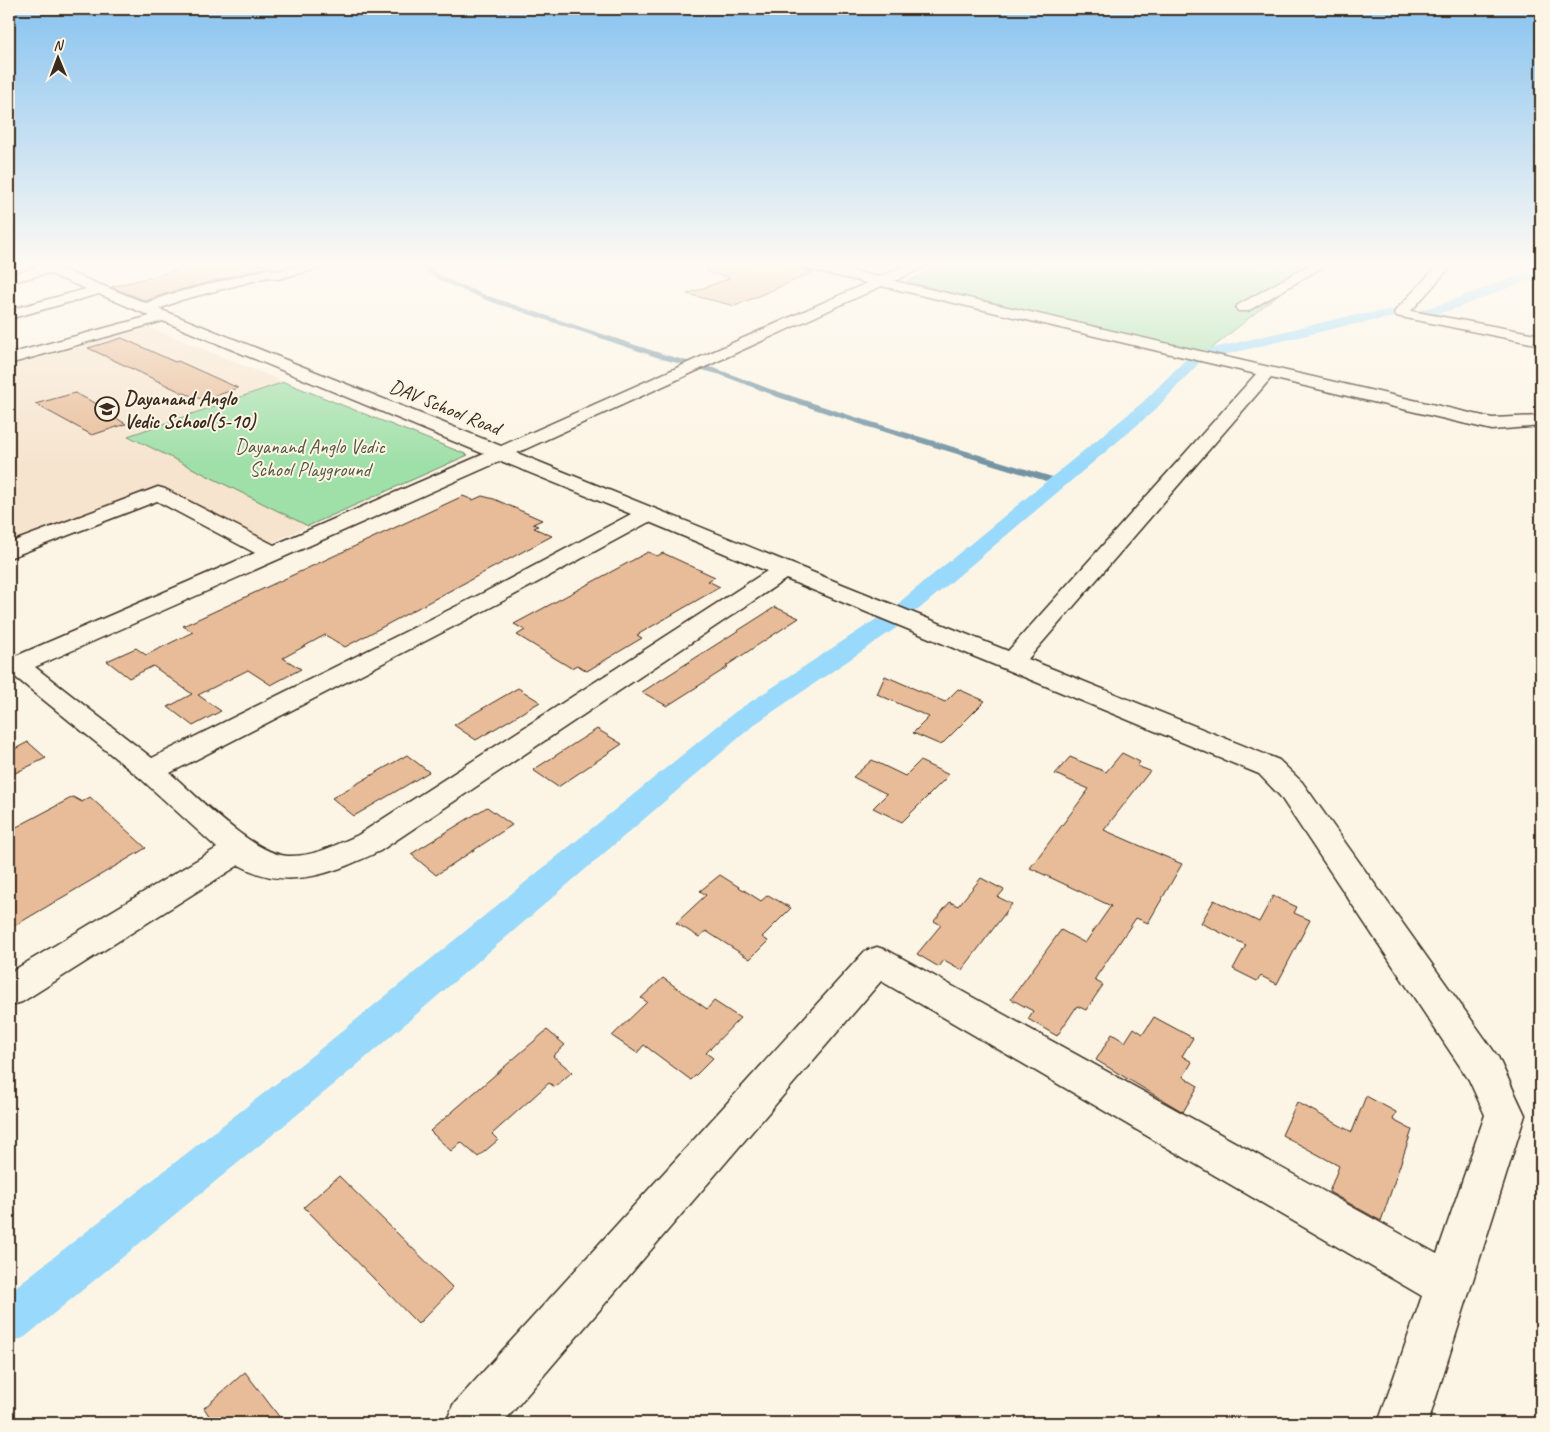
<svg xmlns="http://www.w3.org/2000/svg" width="1550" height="1432" font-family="Caveat,sans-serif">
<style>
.built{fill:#f6e4ce}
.green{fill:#9fdfa8;stroke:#6d8463}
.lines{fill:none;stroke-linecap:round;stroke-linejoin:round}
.stream-far1{stroke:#7393a3;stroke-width:4.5}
.stream{stroke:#7393a3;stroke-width:5.5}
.canal{fill:#99d9fb;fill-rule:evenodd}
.building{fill:#e8bc98;stroke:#3b2a1e}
.minor-casing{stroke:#3b2a1e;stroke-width:3}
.minor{fill:#fcf5e5;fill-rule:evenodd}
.labels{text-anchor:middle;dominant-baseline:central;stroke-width:4;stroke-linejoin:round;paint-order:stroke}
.far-poi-label{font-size:20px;font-weight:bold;fill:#3b2a1e;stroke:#fcf5e5;text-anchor:start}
.far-street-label{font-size:20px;fill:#3b2a1e;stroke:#fcf5e5}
.far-park-label{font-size:20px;fill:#545740;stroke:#fcf5e5}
</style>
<rect width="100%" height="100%" fill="#fcf5e5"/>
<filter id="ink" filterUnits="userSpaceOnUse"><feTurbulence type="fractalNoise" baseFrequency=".02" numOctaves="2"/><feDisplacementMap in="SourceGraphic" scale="10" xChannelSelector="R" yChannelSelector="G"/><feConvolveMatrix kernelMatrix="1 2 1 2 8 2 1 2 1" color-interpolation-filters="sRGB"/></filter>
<g filter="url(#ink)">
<path class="built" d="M 147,326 L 284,382 L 128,436 L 308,526 L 269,544 L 159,486 L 9,544 L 9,366 Z"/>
<g class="green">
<path d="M 943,265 L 1314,265 L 1205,354 L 907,282 Z"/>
<path d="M 284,382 L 468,455 L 308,526 L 128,436 Z"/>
</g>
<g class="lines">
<path class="stream-far1" d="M 419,265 L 446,281 L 487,298 L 664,357 L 719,372 L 777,394"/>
<path class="stream" d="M 774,393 L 865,423 L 1059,482"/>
<g class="canal">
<path d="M 1524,273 L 1541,274 L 1541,282 L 1526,281 L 1452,310 L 1424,317 L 1419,316 L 1417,313 L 1419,310 L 1442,304 Z"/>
<path d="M 1390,310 L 1395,311 L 1397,314 L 1395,317 L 1345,326 L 1211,358 L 1205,356 L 1203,353 L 1205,350 L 1345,317 Z"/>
<path d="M 1191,358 L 1197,360 L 1199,363 L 1155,410 L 918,610 L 910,612 L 902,610 L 898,605 L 902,600 L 1143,402 L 1185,360 Z"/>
<path d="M 890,614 L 899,616 L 902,621 L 899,626 L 755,724 L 342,1078 L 25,1337 L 9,1344 L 9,1292 L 314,1054 L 735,712 L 881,616 Z"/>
</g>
</g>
<g class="building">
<path d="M 198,265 L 271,265 L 272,268 L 268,267 L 168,293 L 146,301 L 111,287 Z"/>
<path d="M 708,265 L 800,265 L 804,270 L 814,272 L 735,306 L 687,294 L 730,278 L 707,272 Z"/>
<path d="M 122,338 L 175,362 L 178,361 L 238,388 L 204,400 L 181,392 L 88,348 Z"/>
<path d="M 75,393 L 115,413 L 111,415 L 126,424 L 92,435 L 35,404 Z"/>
<path d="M 463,496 L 473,500 L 482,496 L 494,499 L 542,520 L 533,524 L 538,526 L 534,528 L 552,536 L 345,647 L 325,635 L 283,658 L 301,669 L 271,685 L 248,670 L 198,695 L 221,711 L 193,726 L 168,707 L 192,694 L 153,666 L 129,678 L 107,661 L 136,648 L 146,655 L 193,632 L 183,626 Z"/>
<path d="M 648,552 L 657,556 L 663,553 L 715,577 L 708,581 L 720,587 L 637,635 L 642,638 L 587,671 L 577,665 L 571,668 L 517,635 L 525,630 L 514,624 Z"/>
<path d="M 775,607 L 799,618 L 726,666 L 728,667 L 667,706 L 642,692 Z"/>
<path d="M 885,676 L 945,702 L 958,689 L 985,701 L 941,745 L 913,733 L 929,717 L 877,694 Z"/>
<path d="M 518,688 L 540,702 L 476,740 L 454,725 Z"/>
<path d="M 597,729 L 622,744 L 558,787 L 533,770 Z"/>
<path d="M 28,742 L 46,758 L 9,776 L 9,752 Z"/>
<path d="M 1122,753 L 1140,762 L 1137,766 L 1150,771 L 1104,830 L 1182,864 L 1148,923 L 1136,918 L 1094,980 L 1103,985 L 1086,1010 L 1077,1006 L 1057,1036 L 1028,1019 L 1033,1011 L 1011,999 L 1061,930 L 1085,943 L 1111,906 L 1030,868 L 1089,789 L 1055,774 L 1070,757 L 1106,772 Z"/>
<path d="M 407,755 L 429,772 L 354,816 L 332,798 Z"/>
<path d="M 872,760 L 905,776 L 920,761 L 949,775 L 902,822 L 873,808 L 887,794 L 853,777 Z"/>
<path d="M 73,797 L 82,802 L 90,797 L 146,848 L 9,929 L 9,831 Z"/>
<path d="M 487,807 L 512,825 L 436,875 L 411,854 Z"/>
<path d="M 720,875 L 761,901 L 768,895 L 791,908 L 762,937 L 768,941 L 750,959 L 706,931 L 699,937 L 676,923 L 706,895 L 700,891 Z"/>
<path d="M 981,878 L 1004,890 L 998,897 L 1012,904 L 962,970 L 944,960 L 939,967 L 917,954 L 941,925 L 934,921 L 950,902 L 958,906 Z"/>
<path d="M 1273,896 L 1297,907 L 1294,913 L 1310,920 L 1277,984 L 1261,976 L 1257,981 L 1233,969 L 1246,945 L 1201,923 L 1214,900 L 1259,922 Z"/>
<path d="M 663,978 L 707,1009 L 714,1001 L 740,1018 L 706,1053 L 713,1058 L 691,1080 L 644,1045 L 637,1053 L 612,1036 L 647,1002 L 641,998 Z"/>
<path d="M 1154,1017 L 1193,1038 L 1182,1056 L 1192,1062 L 1183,1077 L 1198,1086 L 1183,1112 L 1096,1060 L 1112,1034 L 1125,1042 L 1134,1028 L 1143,1034 Z"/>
<path d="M 547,1030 L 565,1045 L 553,1056 L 572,1072 L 555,1087 L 549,1083 L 492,1134 L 498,1140 L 478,1157 L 461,1142 L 451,1151 L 430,1131 Z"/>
<path d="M 1366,1096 L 1396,1112 L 1393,1120 L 1412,1130 L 1381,1221 L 1329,1192 L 1339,1166 L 1282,1135 L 1297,1102 L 1352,1132 Z"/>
<path d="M 339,1176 L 453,1288 L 418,1324 L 304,1207 Z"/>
<path d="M 245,1372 L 284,1423 L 214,1423 L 204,1408 Z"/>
</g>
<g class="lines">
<g class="minor-casing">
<g id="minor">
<path d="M 32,265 L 51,265 L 146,303 L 168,295 L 268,269 L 278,271 L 299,265 L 321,265 L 319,268 L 278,279 L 268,277 L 181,300 L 159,309 L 501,446 L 867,283 L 804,268 L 802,265 L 826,265 L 879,277 L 906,265 L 924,265 L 922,268 L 894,281 L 1492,418 L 1541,416 L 1541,426 L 1492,430 L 1271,378 L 1028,659 L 1279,760 L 1302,782 L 1498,1057 L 1525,1115 L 1428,1423 L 1378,1423 L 1422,1296 L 881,981 L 503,1423 L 446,1423 L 453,1405 L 865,951 L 877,947 L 889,951 L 1437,1254 L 1485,1115 L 1469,1080 L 1280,796 L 1259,774 L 786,579 L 380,851 C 335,872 287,893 239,865 L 22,1002 L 9,1006 L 9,973 L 217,848 L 140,778 L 14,676 L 9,677 L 9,659 L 255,553 L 157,501 L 9,558 L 9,543 L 158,487 L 165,489 L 274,545 L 484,454 L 163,321 L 9,364 L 9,354 L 150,316 L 99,294 L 9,319 L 9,310 L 86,289 L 48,273 L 9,283 L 9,275 L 35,268 ZM 882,286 L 1256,374 L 1008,651 L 517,453 ZM 501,461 L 631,514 L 485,592 L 152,758 L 35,667 ZM 649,522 L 767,571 L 358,835 C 336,845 313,857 288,856 C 253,854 198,797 170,773 L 501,602 Z"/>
<path d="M 1309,265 L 1326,265 L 1248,311 L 1238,311 L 1236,308 L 1238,305 Z"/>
<path d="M 1438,265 L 1452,265 L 1411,311 L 1541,335 L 1541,345 L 1396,316 L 1394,313 L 1396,310 Z"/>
</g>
</g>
<use href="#minor" class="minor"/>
</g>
</g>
<linearGradient id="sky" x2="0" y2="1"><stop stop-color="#88c3f0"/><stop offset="0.57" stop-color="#fefaf3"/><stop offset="1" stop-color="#fefaf3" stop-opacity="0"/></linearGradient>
<rect width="1550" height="465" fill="url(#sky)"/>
<defs>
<g id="school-ring" transform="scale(1.25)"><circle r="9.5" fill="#fcf5e5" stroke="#3b2a1e" stroke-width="1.5"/><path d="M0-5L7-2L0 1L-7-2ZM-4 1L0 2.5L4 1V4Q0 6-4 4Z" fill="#3b2a1e"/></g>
</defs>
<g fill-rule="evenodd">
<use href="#school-ring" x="107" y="409"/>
</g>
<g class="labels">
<g class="far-poi-label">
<text x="124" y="398">Dayanand Anglo<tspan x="124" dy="23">Vedic School(5-10)</tspan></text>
</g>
<g class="far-street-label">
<text transform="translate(445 407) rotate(22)">DAV School Road</text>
</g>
<g class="far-park-label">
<text x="310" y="446">Dayanand Anglo Vedic<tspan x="310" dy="23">School Playground</tspan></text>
</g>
</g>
<rect width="1550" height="1432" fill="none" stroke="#fcf5e5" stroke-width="30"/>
<rect x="15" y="15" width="1520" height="1402" fill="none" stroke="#3b2a1e" stroke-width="2" filter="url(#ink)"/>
<g transform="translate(58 58) rotate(359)" stroke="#fcf5e5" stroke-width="4" paint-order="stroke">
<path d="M0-4L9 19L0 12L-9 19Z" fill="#3b2a1e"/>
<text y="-8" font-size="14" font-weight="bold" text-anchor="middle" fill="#3b2a1e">N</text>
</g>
</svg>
